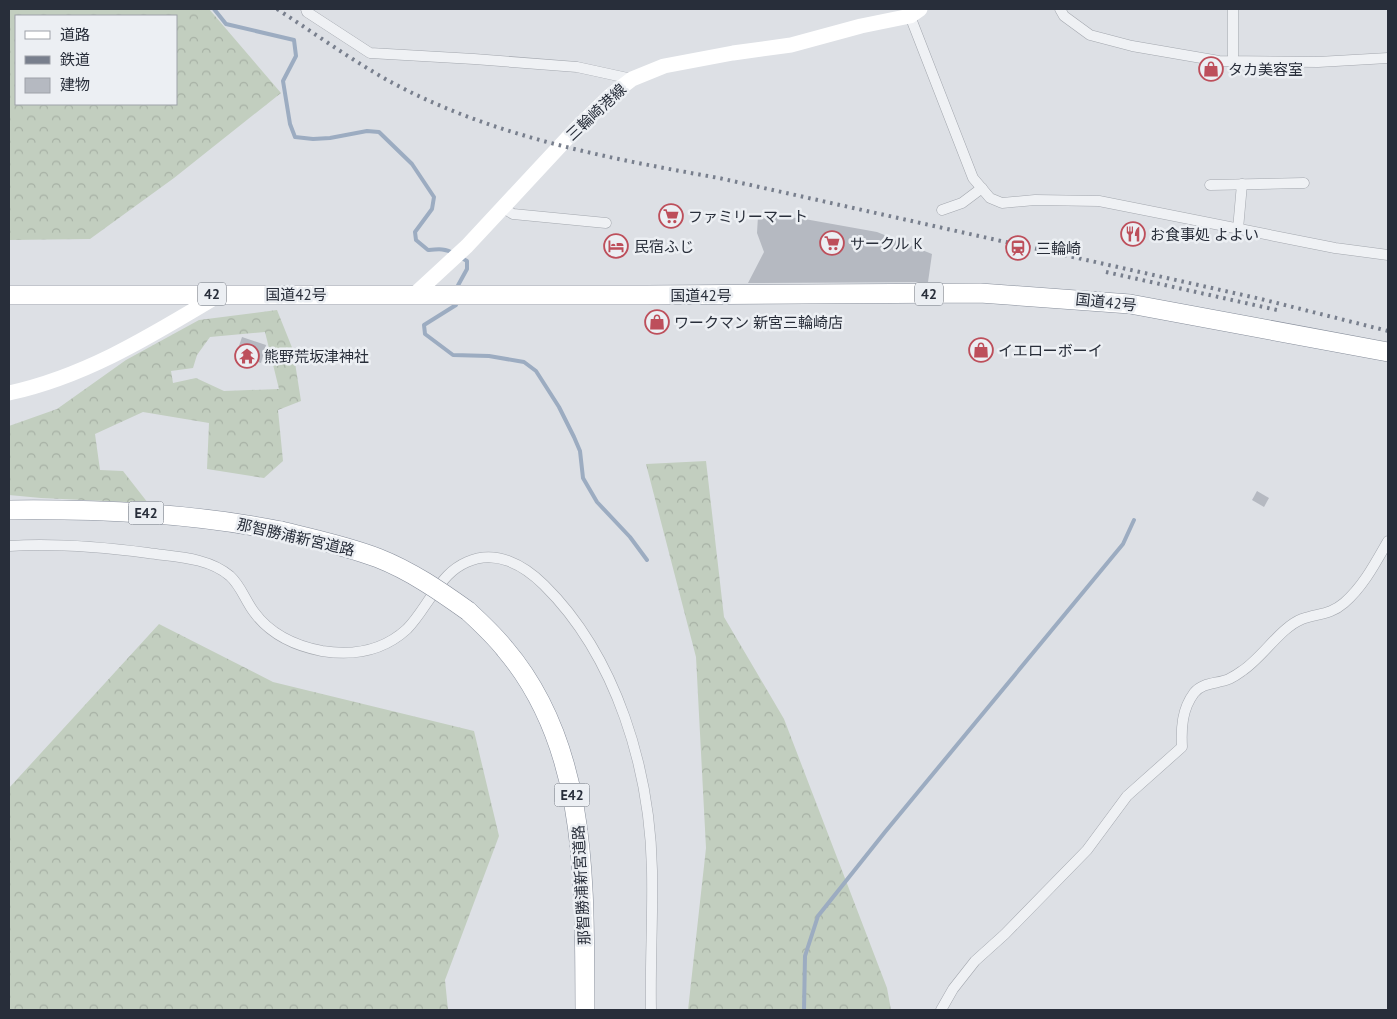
<svg xmlns="http://www.w3.org/2000/svg" width="1397" height="1019" font-family="'PT Sans','Noto Sans JP',sans-serif">
<style>
.forest{fill:url(#forest-crowns);fill-rule:evenodd}
.lines{fill:none;stroke-linecap:round;stroke-linejoin:round}
.stream{stroke:#9cacc1;stroke-width:4}
.building{fill:#b5b9c1}
.street-casing{stroke:#a3a7ae;stroke-width:11}
.highway-casing{stroke:#868d9a;stroke-width:20}
.street{stroke:#eff1f4;stroke-width:10}
.secondary{stroke:#fff;stroke-width:15}
.highway{stroke:#fff;stroke-width:19}
.rail{stroke:#787f8d;stroke-width:4;stroke-dasharray:2.5 5;stroke-linecap:butt}
.highway-bridge-casing{stroke:#868d9a;stroke-width:20;stroke-linecap:butt}
.highway-bridge{stroke:#fff;stroke-width:19}
.labels{text-anchor:middle;dominant-baseline:central;stroke-width:5;stroke-linejoin:round;paint-order:stroke}
.shield{fill:#eceff3;stroke:#636872;stroke-width:1}
.shield-label{font-size:14px;font-weight:bold;fill:#282e3a}
.poi-label{font-size:15px;fill:#282e3a;stroke:#eceff3;text-anchor:start}
.street-label{font-size:15px;fill:#282e3a;stroke:#eceff3}
</style>
<defs>
<pattern id="forest-crowns" width="20" height="18" patternUnits="userSpaceOnUse" patternTransform="scale(1.25)"><rect width="20" height="18" fill="#c2cebf"/><path d="M2 6a3 3 0 1 1 6 0M12 15a3 3 0 1 1 6 0" fill="none" stroke="#a7b1a5"/></pattern>
</defs>
<rect width="100%" height="100%" fill="#dde0e5"/>
<g class="forest">
<path d="M 9,9 L 209,9 L 281,93 L 174,178 L 90,239 L 9,240 ZM 16,16 L 176,16 L 176,104 L 16,104 Z"/>
<path d="M 277,310 L 293,350 L 301,401 L 278,410 L 283,461 L 264,478 L 207,469 L 209,423 L 143,412 L 95,434 L 100,470 L 123,471 L 148,503 L 41,498 L 9,495 L 9,426 L 57,409 L 126,360 L 199,320 ZM 265,332 L 279,389 L 224,391 L 196,378 L 173,383 L 171,371 L 193,368 L 197,355 L 210,337 Z"/>
<path d="M 706,461 L 724,617 L 784,719 L 887,988 L 891,1010 L 688,1010 L 706,848 L 696,657 L 646,464 Z"/>
<path d="M 159,624 L 273,682 L 474,731 L 499,836 L 445,980 L 448,1010 L 9,1010 L 9,788 Z"/>
</g>
<g class="lines">
<g class="stream">
<path d="M 214,9 L 226,24 L 294,40 L 296,56 L 283,81 L 290,124 L 295,137 L 313,139 L 330,138 L 367,131 L 379,132 L 412,164 L 434,197 L 432,209 L 415,232 L 416,240 L 428,250 C 438,249 446,248 454,254"/>
<path d="M 456,289 L 467,269 L 467,261 L 460,257"/>
<path d="M 456,301 L 456,305 L 424,325 L 425,334 L 453,355 L 489,356 L 524,362 L 536,371 L 559,407 L 574,437 L 580,451 L 583,478 L 597,502 L 630,537 L 647,560"/>
<path d="M 804,1010 L 805,956 L 818,916 L 885,832 L 1123,544 L 1134,520"/>
</g>
</g>
<g class="building">
<path d="M 758,216 L 799,218 L 877,232 L 932,254 L 928,282 L 748,283 L 764,252 L 757,233 Z"/>
<path d="M 242,337 L 266,345 L 261,363 L 236,355 Z"/>
<path d="M 1257,491 L 1269,498 L 1264,507 L 1252,500 Z"/>
</g>
<g class="lines">
<g class="street-casing">
<g id="street">
<path d="M 306,9 L 307,12 L 370,53 L 474,59 L 577,67 L 632,79"/>
<path d="M 1060,9 L 1064,16 L 1090,35 L 1132,46 L 1219,61 L 1318,62 L 1388,58"/>
<path d="M 1233,9 L 1233,60"/>
<path d="M 910,12 L 910,16 L 973,178 L 990,198 L 1002,203 L 1035,200 L 1099,201 L 1335,248 L 1388,255"/>
<path d="M 1210,185 L 1304,183"/>
<path d="M 503,208 L 513,214 L 606,223"/>
<path d="M 942,210 L 962,203 L 982,188"/>
<path d="M 1238,229 L 1242,184"/>
<path d="M 9,546 C 55,543 102,547 148,553 C 175,557 208,557 230,576 C 241,586 245,600 254,612 C 270,634 296,646 322,651 C 353,656 383,651 407,629 C 417,619 425,605 433,594 C 443,580 451,569 467,562 C 496,549 524,565 544,585 C 617,657 650,770 652,870 C 653,917 650,964 651,1010"/>
<path d="M 941,1010 L 953,989 L 975,961 L 1005,934 L 1087,850 L 1127,796 L 1182,747 C 1181,728 1182,709 1194,693 C 1203,682 1217,684 1229,679 C 1233,677 1238,674 1242,671 C 1262,658 1281,627 1302,619 C 1319,613 1330,615 1344,603 C 1363,587 1376,562 1388,541"/>
</g>
</g>
<g class="highway-casing">
<g id="highway">
<path d="M 9,295 L 647,295 L 980,293 L 1130,304 L 1388,352"/>
<path d="M 9,510 C 102,509 190,513 281,531"/>
<path d="M 468,611 C 481,623 494,635 505,649 C 590,749 584,887 585,1010"/>
</g>
</g>
<use href="#street" class="street"/>
<g class="secondary">
<path d="M 415,294 L 467,246 L 574,131 L 610,96 L 632,79 L 664,66 L 733,53 L 791,45 L 861,26 L 910,16 L 920,9"/>
<path d="M 9,393 C 87,376 152,335 219,295"/>
</g>
<use href="#highway" class="highway"/>
<g class="rail">
<path d="M 277,9 C 314,33 350,59 389,81 C 490,136 606,158 719,178 L 1261,299 L 1388,331"/>
<path d="M 1106,272 L 1277,310"/>
</g>
<g class="highway-bridge-casing">
<path id="highway-bridge" d="M 281,531 C 314,539 347,546 378,558 C 411,571 440,591 468,611"/>
</g>
<use href="#highway-bridge" class="highway-bridge"/>
</g>
<defs>
<g id="shop-ring" transform="scale(1.25)"><circle r="9.5" fill="#eceff3" stroke="#bd4f5b" stroke-width="1.5"/><path d="M-5-2.5h2.3a2.7 3.5 0 0 1 5.4 0H5L5.5 6h-11ZM-1.5-2.5h3a1.5 2.3 0 0 0-3 0Z" fill="#bd4f5b"/></g>
<g id="supermarket-ring" transform="scale(1.25)"><circle r="9.5" fill="#eceff3" stroke="#bd4f5b" stroke-width="1.5"/><path d="M-6-5.5h2.5l.6 2H6L4.5 2H-2.5L-4.4-4H-6ZM-1.5 3.2a1.3 1.3 0 1 0 .1 0ZM3 3.2a1.3 1.3 0 1 0 .1 0Z" fill="#bd4f5b"/></g>
<g id="restaurant-ring" transform="scale(1.25)"><circle r="9.5" fill="#eceff3" stroke="#bd4f5b" stroke-width="1.5"/><path d="M-5-6h1v4h1v-4h1v4h1v-4h1v5L-1.5 .5V6h-2V.5L-5-1ZM5-6V6H3V1.5H1.5Q1.5-4 5-6Z" fill="#bd4f5b"/></g>
<g id="hotel-ring" transform="scale(1.25)"><circle r="9.5" fill="#eceff3" stroke="#bd4f5b" stroke-width="1.5"/><path d="M-6-4.5h1.5V1H6V5H4.5V3h-9V5H-6ZM-4 0a1.8 1.8 0 1 1 3.6 0ZM.5 0V-2.5h3Q6-2.5 6 0Z" fill="#bd4f5b"/></g>
<g id="station-ring" transform="scale(1.25)"><circle r="9.5" fill="#eceff3" stroke="#bd4f5b" stroke-width="1.5"/><path d="M-3-6H3Q5-6 5-4V2Q5 4 3 4L4.5 6H3L1.5 4h-3L-3 6H-4.5L-3 4Q-5 4-5 2V-4Q-5-6-3-6ZM-3.5-4v3h7v-3ZM-3.5 1v1.5H-2V1ZM2 1v1.5H3.5V1Z" fill="#bd4f5b"/></g>
<g id="temple-ring" transform="scale(1.25)"><circle r="9.5" fill="#eceff3" stroke="#bd4f5b" stroke-width="1.5"/><path d="M0-6L5-2H3V0L6.5 2.5H4V6H1.5V3h-3V6H-4V2.5H-6.5L-3 0V-2H-5Z" fill="#bd4f5b"/></g>
</defs>
<g fill-rule="evenodd">
<use href="#shop-ring" x="1211" y="69"/>
<use href="#supermarket-ring" x="671" y="216"/>
<use href="#restaurant-ring" x="1133" y="234"/>
<use href="#supermarket-ring" x="832" y="243"/>
<use href="#hotel-ring" x="616" y="246"/>
<use href="#station-ring" x="1018" y="248"/>
<use href="#shop-ring" x="657" y="322"/>
<use href="#shop-ring" x="981" y="350"/>
<use href="#temple-ring" x="247" y="356"/>
</g>
<g class="labels">
<g class="shield">
<rect x="198" y="282.5" width="28" height="23" rx="4"/>
<rect x="915" y="282.5" width="28" height="23" rx="4"/>
<rect x="128.5" y="501.5" width="35" height="23" rx="4"/>
<rect x="554.5" y="783.5" width="35" height="23" rx="4"/>
</g>
<g class="shield-label">
<text x="212" y="294">42</text>
<text x="929" y="294">42</text>
<text x="146" y="513">E42</text>
<text x="572" y="795">E42</text>
</g>
<g class="poi-label">
<text x="1228" y="69">タカ美容室</text>
<text x="688" y="216">ファミリーマート</text>
<text x="1150" y="234">お食事処 よよい</text>
<text x="850" y="243">サークル K</text>
<text x="634" y="246">民宿ふじ</text>
<text x="1036" y="248">三輪崎</text>
<text x="674" y="322">ワークマン 新宮三輪崎店</text>
<text x="998" y="350">イエローボーイ</text>
<text x="264" y="356">熊野荒坂津神社</text>
</g>
<g class="street-label">
<text transform="translate(596 112) rotate(-43)">三輪崎港線</text>
<text x="296" y="294">国道42号</text>
<text x="701" y="295">国道42号</text>
<text transform="translate(1106 302) rotate(6)">国道42号</text>
<text transform="translate(296 537) rotate(13)">那智勝浦新宮道路</text>
<text transform="translate(581 885) rotate(-93)">那智勝浦新宮道路</text>
</g>
</g>
<rect width="1397" height="1019" fill="none" stroke="#282e3a" stroke-width="20"/>
<rect x="15" y="15" width="162" height="90" fill="#eceff3" stroke="#9ea2a9"/>
<rect x="25" y="31" width="25" height="8" fill="#ffffff" stroke="#9ea2a9"/>
<text x="60" y="40" font-size="15" fill="#282e3a">道路</text>
<rect x="25" y="56" width="25" height="8" fill="#787f8d" stroke="#9ea2a9"/>
<text x="60" y="65" font-size="15" fill="#282e3a">鉄道</text>
<rect x="25" y="78" width="25" height="15" fill="#b5b9c1" stroke="#9ea2a9"/>
<text x="60" y="90" font-size="15" fill="#282e3a">建物</text>
</svg>
